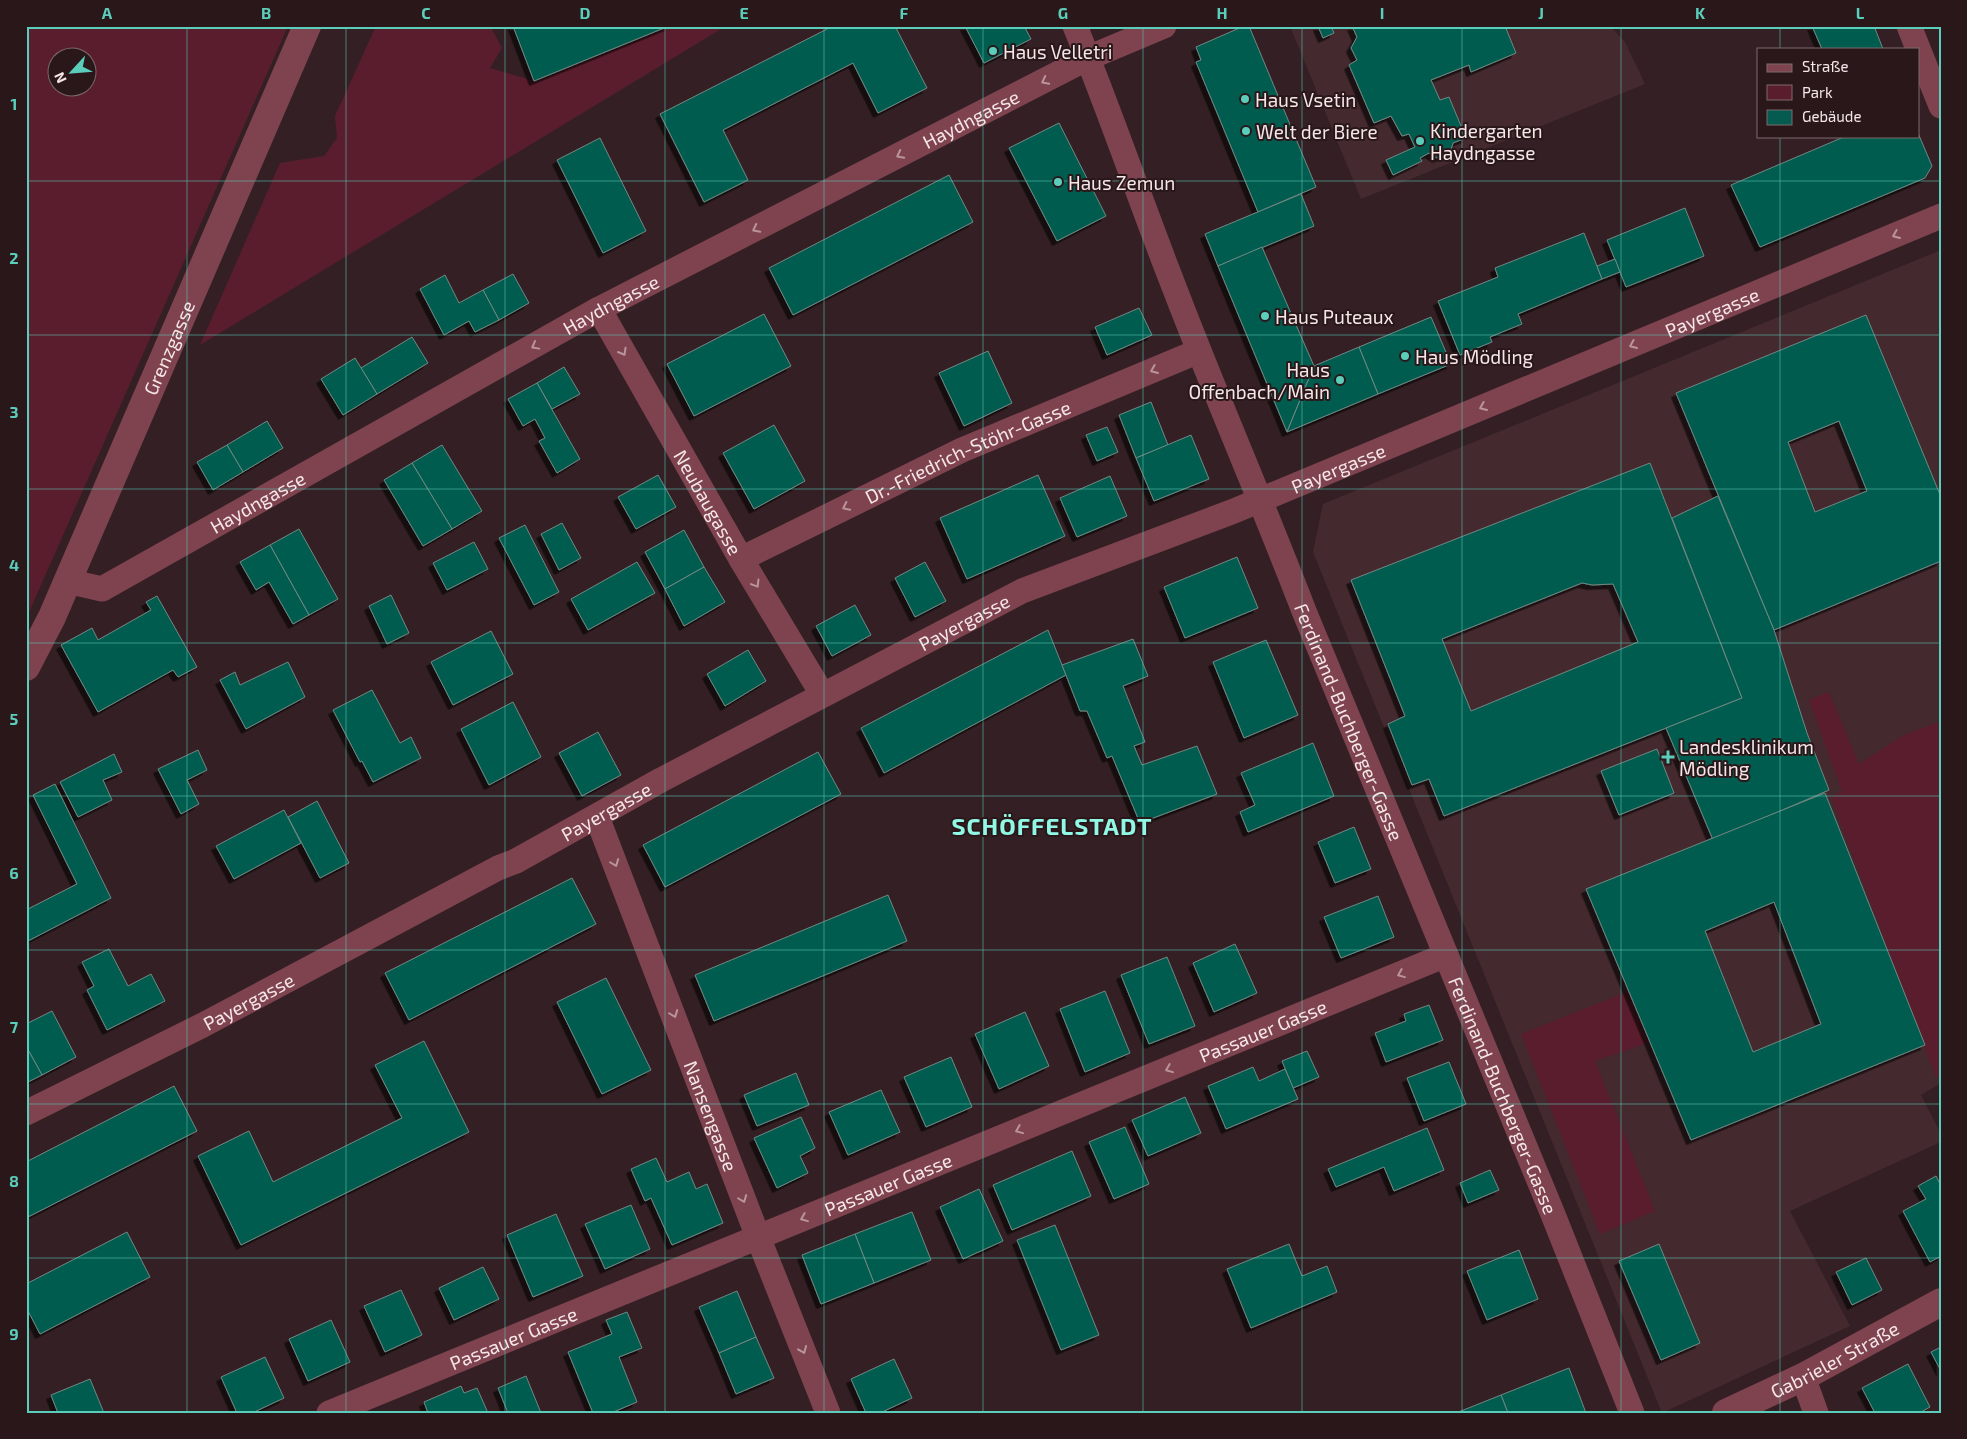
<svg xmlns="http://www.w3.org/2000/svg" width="1967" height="1439" font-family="'Exo 2',sans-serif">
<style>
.built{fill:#44292e}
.green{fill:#5a1d2d;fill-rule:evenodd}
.building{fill:#065b50;stroke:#6e8983;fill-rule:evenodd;filter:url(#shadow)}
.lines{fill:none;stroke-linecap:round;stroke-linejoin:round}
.minor{stroke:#7e434f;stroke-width:25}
.tertiary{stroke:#7e434f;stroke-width:28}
.oneway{stroke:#ba949c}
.grid{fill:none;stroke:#5bcebb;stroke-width:1;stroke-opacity:0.55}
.poi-dot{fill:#5bcebb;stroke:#2a171a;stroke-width:2}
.labels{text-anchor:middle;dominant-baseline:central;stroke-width:4;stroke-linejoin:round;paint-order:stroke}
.poi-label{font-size:19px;fill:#f5e6e8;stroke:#2a171a;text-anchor:start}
.street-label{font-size:19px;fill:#f5e6e8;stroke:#2a171a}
.district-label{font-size:24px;font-weight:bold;letter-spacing:1px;fill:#91f8e5;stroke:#2a171a}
.neatline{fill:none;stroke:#5bcebb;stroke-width:2}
.grid-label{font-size:16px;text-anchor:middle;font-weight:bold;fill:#5bcebb}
</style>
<defs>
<filter id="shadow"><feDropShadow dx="-4.5" dy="4.5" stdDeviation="0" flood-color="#0009"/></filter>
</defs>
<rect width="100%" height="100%" fill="#342024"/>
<g class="built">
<path d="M 1290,26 L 1610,26 L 1625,42 L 1645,84 L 1361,199 Z"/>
<path d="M 1941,250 L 1941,1083 L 1921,1095 L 1941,1134 L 1941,1142 L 1790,1211 L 1850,1326 L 1662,1413 L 1313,552 L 1323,504 Z"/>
</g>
<g class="green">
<path d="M 26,26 L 288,26 L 26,619 ZM 58,58 L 88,58 L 88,88 L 58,88 Z"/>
<path d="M 376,26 L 490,26 L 502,48 L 490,68 L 534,81 L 669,26 L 726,26 L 200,345 L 280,163 L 324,156 L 337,138 L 335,116 Z"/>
<path d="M 1829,692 L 1859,764 L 1902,736 L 1941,721 L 1941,1075 L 1936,1078 L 1831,797 L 1842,791 L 1809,700 Z"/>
<path d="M 1629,991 L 1650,1042 L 1595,1061 L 1655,1211 L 1600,1234 L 1521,1034 Z"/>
</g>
<g class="building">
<path d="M 513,26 L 669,26 L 534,81 Z"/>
<path d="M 833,26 L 895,26 L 927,88 L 878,113 L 853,63 L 723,130 L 748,180 L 704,202 L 660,114 Z"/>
<path d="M 965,26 L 1024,26 L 1031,39 L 984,63 Z"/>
<path d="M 1244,26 L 1249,26 L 1316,187 L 1258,212 L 1196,62 L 1201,60 L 1196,47 Z"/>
<path d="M 1318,26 L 1331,26 L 1334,33 L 1323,38 Z"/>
<path d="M 1352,26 L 1505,26 L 1516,53 L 1471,72 L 1469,65 L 1431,80 L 1440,100 L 1449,97 L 1466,138 L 1453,143 L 1450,153 L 1437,158 L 1429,153 L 1420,158 L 1422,161 L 1393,175 L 1386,160 L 1415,147 L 1409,134 L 1402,136 L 1391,116 L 1374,123 L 1349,65 L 1357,60 L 1351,48 L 1357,37 Z"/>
<path d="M 1812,26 L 1874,26 L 1883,49 L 1822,49 Z"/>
<path d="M 1059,123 L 1106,216 L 1057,241 L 1009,148 Z"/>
<path d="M 1918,133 L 1932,166 L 1925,178 L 1760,247 L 1731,185 L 1846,136 L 1918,136 Z"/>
<path d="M 600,138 L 646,231 L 603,253 L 557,160 Z"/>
<path d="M 949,175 L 973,222 L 793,315 L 769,268 Z"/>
<path d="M 1301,194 L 1314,226 L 1218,266 L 1205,234 Z"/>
<path d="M 1685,208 L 1704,256 L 1626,287 L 1607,240 Z"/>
<path d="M 1584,233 L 1602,279 L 1518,314 L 1522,324 L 1490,337 L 1492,342 L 1460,355 L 1438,301 L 1498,277 L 1495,268 Z"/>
<path d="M 1262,247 L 1314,366 L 1287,432 L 1218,266 Z"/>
<path d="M 1615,259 L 1620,272 L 1602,279 L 1597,266 Z"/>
<path d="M 513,274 L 529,303 L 499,320 L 483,290 Z"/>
<path d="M 445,275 L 459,303 L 483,290 L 499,320 L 475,332 L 469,321 L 444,335 L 420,289 Z"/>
<path d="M 1139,308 L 1152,335 L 1107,355 L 1095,327 Z"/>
<path d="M 764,314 L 791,366 L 694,416 L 667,364 Z"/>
<path d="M 1866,315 L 1941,497 L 1941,561 L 1774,630 L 1676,393 ZM 1839,421 L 1867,491 L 1815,512 L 1788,442 Z"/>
<path d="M 1431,317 L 1451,364 L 1378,394 L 1359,347 Z"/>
<path d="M 412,337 L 428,363 L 377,394 L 361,368 Z"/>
<path d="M 1359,347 L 1378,394 L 1287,432 L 1314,366 Z"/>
<path d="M 988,351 L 1012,403 L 964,426 L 939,373 Z"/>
<path d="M 355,358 L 377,394 L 343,415 L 321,379 Z"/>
<path d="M 564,367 L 580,394 L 552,409 L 537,383 Z"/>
<path d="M 537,383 L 580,459 L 557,473 L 539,441 L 545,438 L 535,419 L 523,426 L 508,399 Z"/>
<path d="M 1151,402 L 1168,445 L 1136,458 L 1119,415 Z"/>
<path d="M 267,421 L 283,448 L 243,472 L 227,445 Z"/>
<path d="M 774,425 L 805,481 L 754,509 L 723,453 Z"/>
<path d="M 1107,427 L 1118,452 L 1097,461 L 1086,435 Z"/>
<path d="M 1191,435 L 1209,479 L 1154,501 L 1136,458 Z"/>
<path d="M 227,445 L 243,472 L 213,490 L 197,462 Z"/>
<path d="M 442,445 L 482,511 L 452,529 L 412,463 Z"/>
<path d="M 412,463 L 452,529 L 423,546 L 384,480 Z"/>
<path d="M 1650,463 L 1742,698 L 1444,816 L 1429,779 L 1412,785 L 1388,724 L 1405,716 L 1351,580 ZM 1582,583 L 1592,585 L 1613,584 L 1638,642 L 1471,711 L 1442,639 Z"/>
<path d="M 658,475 L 676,507 L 636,529 L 618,497 Z"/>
<path d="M 1038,475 L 1065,536 L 967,579 L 940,518 Z"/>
<path d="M 1110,476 L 1127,516 L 1077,537 L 1060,498 Z"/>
<path d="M 1718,496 L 1774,630 L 1807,733 L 1829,790 L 1713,840 L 1666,728 L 1742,698 L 1672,518 Z"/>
<path d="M 562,523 L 581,558 L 559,570 L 541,534 Z"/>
<path d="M 525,525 L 559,592 L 534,605 L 499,538 Z"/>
<path d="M 299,529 L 338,599 L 309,615 L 270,545 Z"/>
<path d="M 684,530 L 704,567 L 665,589 L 645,552 Z"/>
<path d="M 474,542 L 488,569 L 447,590 L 433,563 Z"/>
<path d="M 270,545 L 309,615 L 293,624 L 269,582 L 256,590 L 240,562 Z"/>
<path d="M 1237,557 L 1258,608 L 1185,638 L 1164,587 Z"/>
<path d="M 637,562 L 655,593 L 588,630 L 571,599 Z"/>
<path d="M 925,562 L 946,601 L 915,617 L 895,578 Z"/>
<path d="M 704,567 L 725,602 L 684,626 L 665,589 Z"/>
<path d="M 391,595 L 409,633 L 387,644 L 369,606 Z"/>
<path d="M 157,596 L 197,667 L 178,677 L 173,670 L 98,712 L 61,645 L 92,628 L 98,640 L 151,610 L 146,602 Z"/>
<path d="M 855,605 L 871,635 L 832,656 L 816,626 Z"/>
<path d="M 1048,630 L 1066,675 L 884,773 L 861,728 Z"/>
<path d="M 491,631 L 513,674 L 453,705 L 431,662 Z"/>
<path d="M 1133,639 L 1148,676 L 1123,686 L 1145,742 L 1134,746 L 1142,765 L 1197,746 L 1217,794 L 1140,823 L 1112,756 L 1107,758 L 1087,711 L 1080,711 L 1062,665 Z"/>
<path d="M 1266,640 L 1298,715 L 1244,738 L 1213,662 Z"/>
<path d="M 748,650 L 766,681 L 725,706 L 707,674 Z"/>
<path d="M 288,662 L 305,697 L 246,729 L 220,680 L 235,672 L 240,685 Z"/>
<path d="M 372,690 L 400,743 L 411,737 L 421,758 L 373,782 L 362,761 L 360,762 L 333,710 Z"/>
<path d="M 513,702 L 541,757 L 489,785 L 461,729 Z"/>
<path d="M 598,732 L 621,775 L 582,796 L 559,753 Z"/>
<path d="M 1313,743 L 1334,796 L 1248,832 L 1240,812 L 1255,805 L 1241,773 Z"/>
<path d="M 1657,749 L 1674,793 L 1619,815 L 1601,771 Z"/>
<path d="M 198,750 L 207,770 L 187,780 L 199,804 L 181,814 L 158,769 Z"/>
<path d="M 818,752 L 841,794 L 665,887 L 643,845 Z"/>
<path d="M 114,754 L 122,772 L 103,780 L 112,800 L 78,817 L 60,782 Z"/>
<path d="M 55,784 L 111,898 L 26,942 L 26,910 L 77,884 L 33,795 Z"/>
<path d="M 1825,793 L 1925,1045 L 1691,1140 L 1586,889 ZM 1774,902 L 1821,1024 L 1753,1052 L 1705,931 Z"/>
<path d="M 317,801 L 349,863 L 320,878 L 288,817 Z"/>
<path d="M 284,810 L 301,843 L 234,879 L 216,846 Z"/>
<path d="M 1354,827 L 1371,869 L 1335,883 L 1318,842 Z"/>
<path d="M 572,878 L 596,924 L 409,1020 L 385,973 Z"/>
<path d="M 888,895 L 907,941 L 714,1021 L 695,975 Z"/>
<path d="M 1378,896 L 1394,937 L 1341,958 L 1324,917 Z"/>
<path d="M 1235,944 L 1257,993 L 1214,1012 L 1193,963 Z"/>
<path d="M 109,949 L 128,986 L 151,974 L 165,1001 L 107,1030 L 87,990 L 94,986 L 82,962 Z"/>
<path d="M 1167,957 L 1195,1026 L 1149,1044 L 1121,975 Z"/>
<path d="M 606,978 L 651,1070 L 602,1094 L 557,1002 Z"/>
<path d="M 1105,991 L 1130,1053 L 1085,1072 L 1060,1009 Z"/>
<path d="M 1429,1005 L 1443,1040 L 1386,1062 L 1375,1033 L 1406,1021 L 1404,1014 Z"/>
<path d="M 52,1011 L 76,1057 L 42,1075 L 26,1046 L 26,1024 Z"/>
<path d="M 1025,1012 L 1049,1066 L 999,1089 L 975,1034 Z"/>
<path d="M 424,1041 L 469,1132 L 241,1245 L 198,1156 L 249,1131 L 273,1182 L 402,1118 L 375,1065 Z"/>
<path d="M 26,1046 L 42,1075 L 26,1083 Z"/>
<path d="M 1307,1051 L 1319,1077 L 1293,1088 L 1282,1061 Z"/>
<path d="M 951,1057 L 972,1107 L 926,1127 L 904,1077 Z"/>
<path d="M 1449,1062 L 1466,1104 L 1424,1121 L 1407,1078 Z"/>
<path d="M 1253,1067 L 1259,1081 L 1285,1069 L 1298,1099 L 1226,1129 L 1208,1086 Z"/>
<path d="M 796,1073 L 809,1105 L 757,1126 L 744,1095 Z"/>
<path d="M 174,1086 L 197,1131 L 26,1218 L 26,1162 Z"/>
<path d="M 881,1090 L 900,1132 L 848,1155 L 829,1112 Z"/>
<path d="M 1185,1097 L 1201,1133 L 1148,1156 L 1132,1120 Z"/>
<path d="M 801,1117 L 815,1148 L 800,1156 L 808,1173 L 777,1188 L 754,1138 Z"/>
<path d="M 1125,1127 L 1149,1184 L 1114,1199 L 1089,1142 Z"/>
<path d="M 1427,1128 L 1444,1170 L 1394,1191 L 1384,1167 L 1336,1187 L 1328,1169 Z"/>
<path d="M 1072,1151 L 1091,1196 L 1012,1230 L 993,1185 Z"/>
<path d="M 656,1158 L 667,1182 L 689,1172 L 696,1189 L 707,1184 L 723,1223 L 672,1245 L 651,1198 L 645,1201 L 631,1169 Z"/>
<path d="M 1490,1170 L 1499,1190 L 1468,1203 L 1460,1183 Z"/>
<path d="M 1936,1176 L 1941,1186 L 1941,1256 L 1930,1262 L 1903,1211 L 1926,1199 L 1918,1186 Z"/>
<path d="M 979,1189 L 1003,1241 L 963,1259 L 940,1207 Z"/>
<path d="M 631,1205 L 650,1249 L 605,1269 L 585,1224 Z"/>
<path d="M 912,1212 L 931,1260 L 874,1283 L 855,1234 Z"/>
<path d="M 556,1214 L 583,1276 L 533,1297 L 507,1235 Z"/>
<path d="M 1055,1225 L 1099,1335 L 1061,1350 L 1017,1240 Z"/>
<path d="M 127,1232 L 150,1277 L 40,1334 L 26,1307 L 26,1284 Z"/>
<path d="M 855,1234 L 874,1283 L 821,1304 L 802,1255 Z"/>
<path d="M 1289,1244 L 1302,1276 L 1327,1266 L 1337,1292 L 1251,1328 L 1227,1269 Z"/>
<path d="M 1659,1244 L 1700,1343 L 1661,1360 L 1619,1261 Z"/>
<path d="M 1519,1250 L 1538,1299 L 1487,1320 L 1467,1271 Z"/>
<path d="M 1866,1258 L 1882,1290 L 1852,1305 L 1836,1272 Z"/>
<path d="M 483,1267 L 499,1299 L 454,1320 L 439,1288 Z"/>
<path d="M 401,1290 L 422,1335 L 385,1352 L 364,1306 Z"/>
<path d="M 737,1291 L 756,1337 L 719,1353 L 699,1307 Z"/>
<path d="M 627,1312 L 642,1348 L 619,1357 L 637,1402 L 611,1413 L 593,1413 L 568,1352 L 612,1334 L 606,1320 Z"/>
<path d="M 331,1320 L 350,1362 L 308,1381 L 289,1339 Z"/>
<path d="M 756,1337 L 774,1378 L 736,1394 L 719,1353 Z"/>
<path d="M 1941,1347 L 1941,1371 L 1931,1352 Z"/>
<path d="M 265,1357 L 284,1398 L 252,1413 L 237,1413 L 221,1377 Z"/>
<path d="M 894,1359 L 912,1398 L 880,1413 L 866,1413 L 851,1379 Z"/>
<path d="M 1908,1364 L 1930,1407 L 1919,1413 L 1875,1413 L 1862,1388 Z"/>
<path d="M 1569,1368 L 1586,1413 L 1508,1413 L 1501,1395 Z"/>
<path d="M 526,1376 L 541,1413 L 508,1413 L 498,1388 Z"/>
<path d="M 90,1379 L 104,1413 L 58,1413 L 51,1395 Z"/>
<path d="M 461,1386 L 464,1393 L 477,1388 L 488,1413 L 428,1413 L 424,1402 Z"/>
<path d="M 1501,1395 L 1508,1413 L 1456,1413 Z"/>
</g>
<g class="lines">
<g class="minor">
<path id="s1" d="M 1075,26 C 1111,114 1141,203 1176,292 C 1217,399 1263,504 1304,611 L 1552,1212 L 1632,1413"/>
<path d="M 1909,26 L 1941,106"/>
<path id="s2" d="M 599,309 L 741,559 L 822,694"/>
<path id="s3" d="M 741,559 L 962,450 L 1199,351"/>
<path id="s4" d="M 67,581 L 102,589 L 599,309 L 1088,58 L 1164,26"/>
<path id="s5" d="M 597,817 L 758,1237 L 828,1413"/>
<path id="s6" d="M 26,1113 L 203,1025 L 498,868 L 516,861 L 661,780 L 1022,591 L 1234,511 L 1941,216"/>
<path d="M 1803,1377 L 1816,1413"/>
<path id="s7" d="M 329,1413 L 1446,955"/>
</g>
<g class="tertiary">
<path id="s8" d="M 26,667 L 52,617 L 307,26"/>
<path id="s9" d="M 1726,1413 L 1803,1377 L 1941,1302"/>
</g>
</g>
<defs><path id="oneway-chevron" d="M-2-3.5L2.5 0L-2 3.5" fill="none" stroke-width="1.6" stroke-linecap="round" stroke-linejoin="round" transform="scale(1.25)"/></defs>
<g class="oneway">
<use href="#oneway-chevron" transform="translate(1045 81) rotate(153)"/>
<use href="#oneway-chevron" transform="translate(900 155) rotate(153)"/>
<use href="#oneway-chevron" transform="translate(756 229) rotate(153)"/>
<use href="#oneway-chevron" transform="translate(1896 235) rotate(157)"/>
<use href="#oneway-chevron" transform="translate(1633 345) rotate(157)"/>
<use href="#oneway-chevron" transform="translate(535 346) rotate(151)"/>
<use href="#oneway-chevron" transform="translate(623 352) rotate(60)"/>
<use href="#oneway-chevron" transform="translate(1154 370) rotate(157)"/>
<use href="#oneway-chevron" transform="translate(1483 407) rotate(157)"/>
<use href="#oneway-chevron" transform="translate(846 507) rotate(154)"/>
<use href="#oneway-chevron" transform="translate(756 584) rotate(59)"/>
<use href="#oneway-chevron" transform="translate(615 863) rotate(69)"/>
<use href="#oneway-chevron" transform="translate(1401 974) rotate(158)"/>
<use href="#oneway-chevron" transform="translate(674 1014) rotate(69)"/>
<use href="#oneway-chevron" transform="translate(1169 1069) rotate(158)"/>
<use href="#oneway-chevron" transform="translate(1019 1130) rotate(158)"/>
<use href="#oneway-chevron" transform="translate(743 1199) rotate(69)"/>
<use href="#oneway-chevron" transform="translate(804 1218) rotate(158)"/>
<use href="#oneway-chevron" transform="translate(803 1350) rotate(68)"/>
</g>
<path class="grid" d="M 187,26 L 187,1413M 346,26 L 346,1413M 505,26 L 505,1413M 665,26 L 665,1413M 824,26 L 824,1413M 983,26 L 983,1413M 1143,26 L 1143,1413M 1302,26 L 1302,1413M 1462,26 L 1462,1413M 1621,26 L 1621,1413M 1780,26 L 1780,49M 1780,136 L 1780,1413M 26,181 L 1941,181M 26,335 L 1941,335M 26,489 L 1941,489M 26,643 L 1941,643M 26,796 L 1941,796M 26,950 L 1941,950M 26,1104 L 1941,1104M 26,1258 L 1941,1258"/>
<g class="poi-dot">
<circle cx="993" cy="51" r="5"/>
<circle cx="1245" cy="99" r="5"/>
<circle cx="1246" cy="131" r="5"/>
<circle cx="1420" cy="141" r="5"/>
<circle cx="1058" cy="182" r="5"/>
<circle cx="1265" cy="316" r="5"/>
<circle cx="1405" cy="356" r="5"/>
<circle cx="1340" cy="380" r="5"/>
<path d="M1665.5 749.5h5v5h5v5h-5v5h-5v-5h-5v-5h5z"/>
</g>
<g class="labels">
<g class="poi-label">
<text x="1003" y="51">Haus Velletri</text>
<text x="1255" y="99">Haus Vsetin</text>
<text x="1430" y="130">Kindergarten<tspan x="1430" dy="22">Haydngasse</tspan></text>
<text x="1256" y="131">Welt der Biere</text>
<text x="1068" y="182">Haus Zemun</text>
<text x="1275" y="316">Haus Puteaux</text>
<text x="1415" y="356">Haus Mödling</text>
<text x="1330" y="369" text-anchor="end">Haus<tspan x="1330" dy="22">Offenbach/Main</tspan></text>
<text x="1679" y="746">Landesklinikum<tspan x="1679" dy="22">Mödling</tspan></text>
</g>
<g class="street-label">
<text stroke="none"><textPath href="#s4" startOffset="1024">Haydngasse</textPath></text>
<text stroke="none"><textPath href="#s4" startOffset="619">Haydngasse</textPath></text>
<text stroke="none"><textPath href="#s6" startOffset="1869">Payergasse</textPath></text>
<text stroke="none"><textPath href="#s8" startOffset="350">Grenzgasse</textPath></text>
<text stroke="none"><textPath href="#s3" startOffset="251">Dr.-Friedrich-Stöhr-Gasse</textPath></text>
<text stroke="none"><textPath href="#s6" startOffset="1464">Payergasse</textPath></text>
<text stroke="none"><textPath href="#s4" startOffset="214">Haydngasse</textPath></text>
<text stroke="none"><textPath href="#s2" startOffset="222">Neubaugasse</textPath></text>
<text stroke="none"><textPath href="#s6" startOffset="1059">Payergasse</textPath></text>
<text stroke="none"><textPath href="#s1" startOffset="748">Ferdinand-Buchberger-Gasse</textPath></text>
<text stroke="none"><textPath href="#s6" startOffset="654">Payergasse</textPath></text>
<text stroke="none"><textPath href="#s6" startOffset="249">Payergasse</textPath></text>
<text stroke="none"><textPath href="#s7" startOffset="1009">Passauer Gasse</textPath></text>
<text stroke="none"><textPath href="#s1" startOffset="1152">Ferdinand-Buchberger-Gasse</textPath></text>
<text stroke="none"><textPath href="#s5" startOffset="320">Nansengasse</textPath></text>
<text stroke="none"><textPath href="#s7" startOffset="604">Passauer Gasse</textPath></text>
<text stroke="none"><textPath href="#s7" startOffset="199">Passauer Gasse</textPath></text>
<text stroke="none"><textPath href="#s9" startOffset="121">Gabrieler Straße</textPath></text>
</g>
<g class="district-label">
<text x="1052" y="825">SCHÖFFELSTADT</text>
</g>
</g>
<rect width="1967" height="1439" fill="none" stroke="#2a171a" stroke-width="55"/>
<rect x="1757" y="48" width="162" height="90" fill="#2a171a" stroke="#7b6a6c"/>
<rect x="1767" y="64" width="25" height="8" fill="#7e434f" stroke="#7b6a6c"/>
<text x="1802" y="72" font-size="15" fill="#f5e6e8">Straße</text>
<rect x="1767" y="85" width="25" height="15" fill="#5a1d2d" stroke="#7b6a6c"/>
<text x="1802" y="98" font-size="15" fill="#f5e6e8">Park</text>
<rect x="1767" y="110" width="25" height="15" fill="#065b50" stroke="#7b6a6c"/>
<text x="1802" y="122" font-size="15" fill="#f5e6e8">Gebäude</text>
<g transform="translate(72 72) rotate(244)"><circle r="24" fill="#2a171a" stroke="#7b6a6c"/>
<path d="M0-4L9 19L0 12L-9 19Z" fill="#5bcebb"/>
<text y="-8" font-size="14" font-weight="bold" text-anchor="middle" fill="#f5e6e8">N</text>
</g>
<rect x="28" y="28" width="1912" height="1384" class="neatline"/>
<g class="grid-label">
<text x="107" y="19">A</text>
<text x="266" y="19">B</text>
<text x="426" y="19">C</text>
<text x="585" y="19">D</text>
<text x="744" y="19">E</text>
<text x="904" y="19">F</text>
<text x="1063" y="19">G</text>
<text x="1222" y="19">H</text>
<text x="1382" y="19">I</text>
<text x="1541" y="19">J</text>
<text x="1700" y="19">K</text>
<text x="1860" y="19">L</text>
<text x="14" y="110">1</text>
<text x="14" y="264">2</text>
<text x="14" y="418">3</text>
<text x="14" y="571">4</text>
<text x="14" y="725">5</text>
<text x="14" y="879">6</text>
<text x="14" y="1033">7</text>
<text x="14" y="1187">8</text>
<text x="14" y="1340">9</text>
</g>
</svg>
